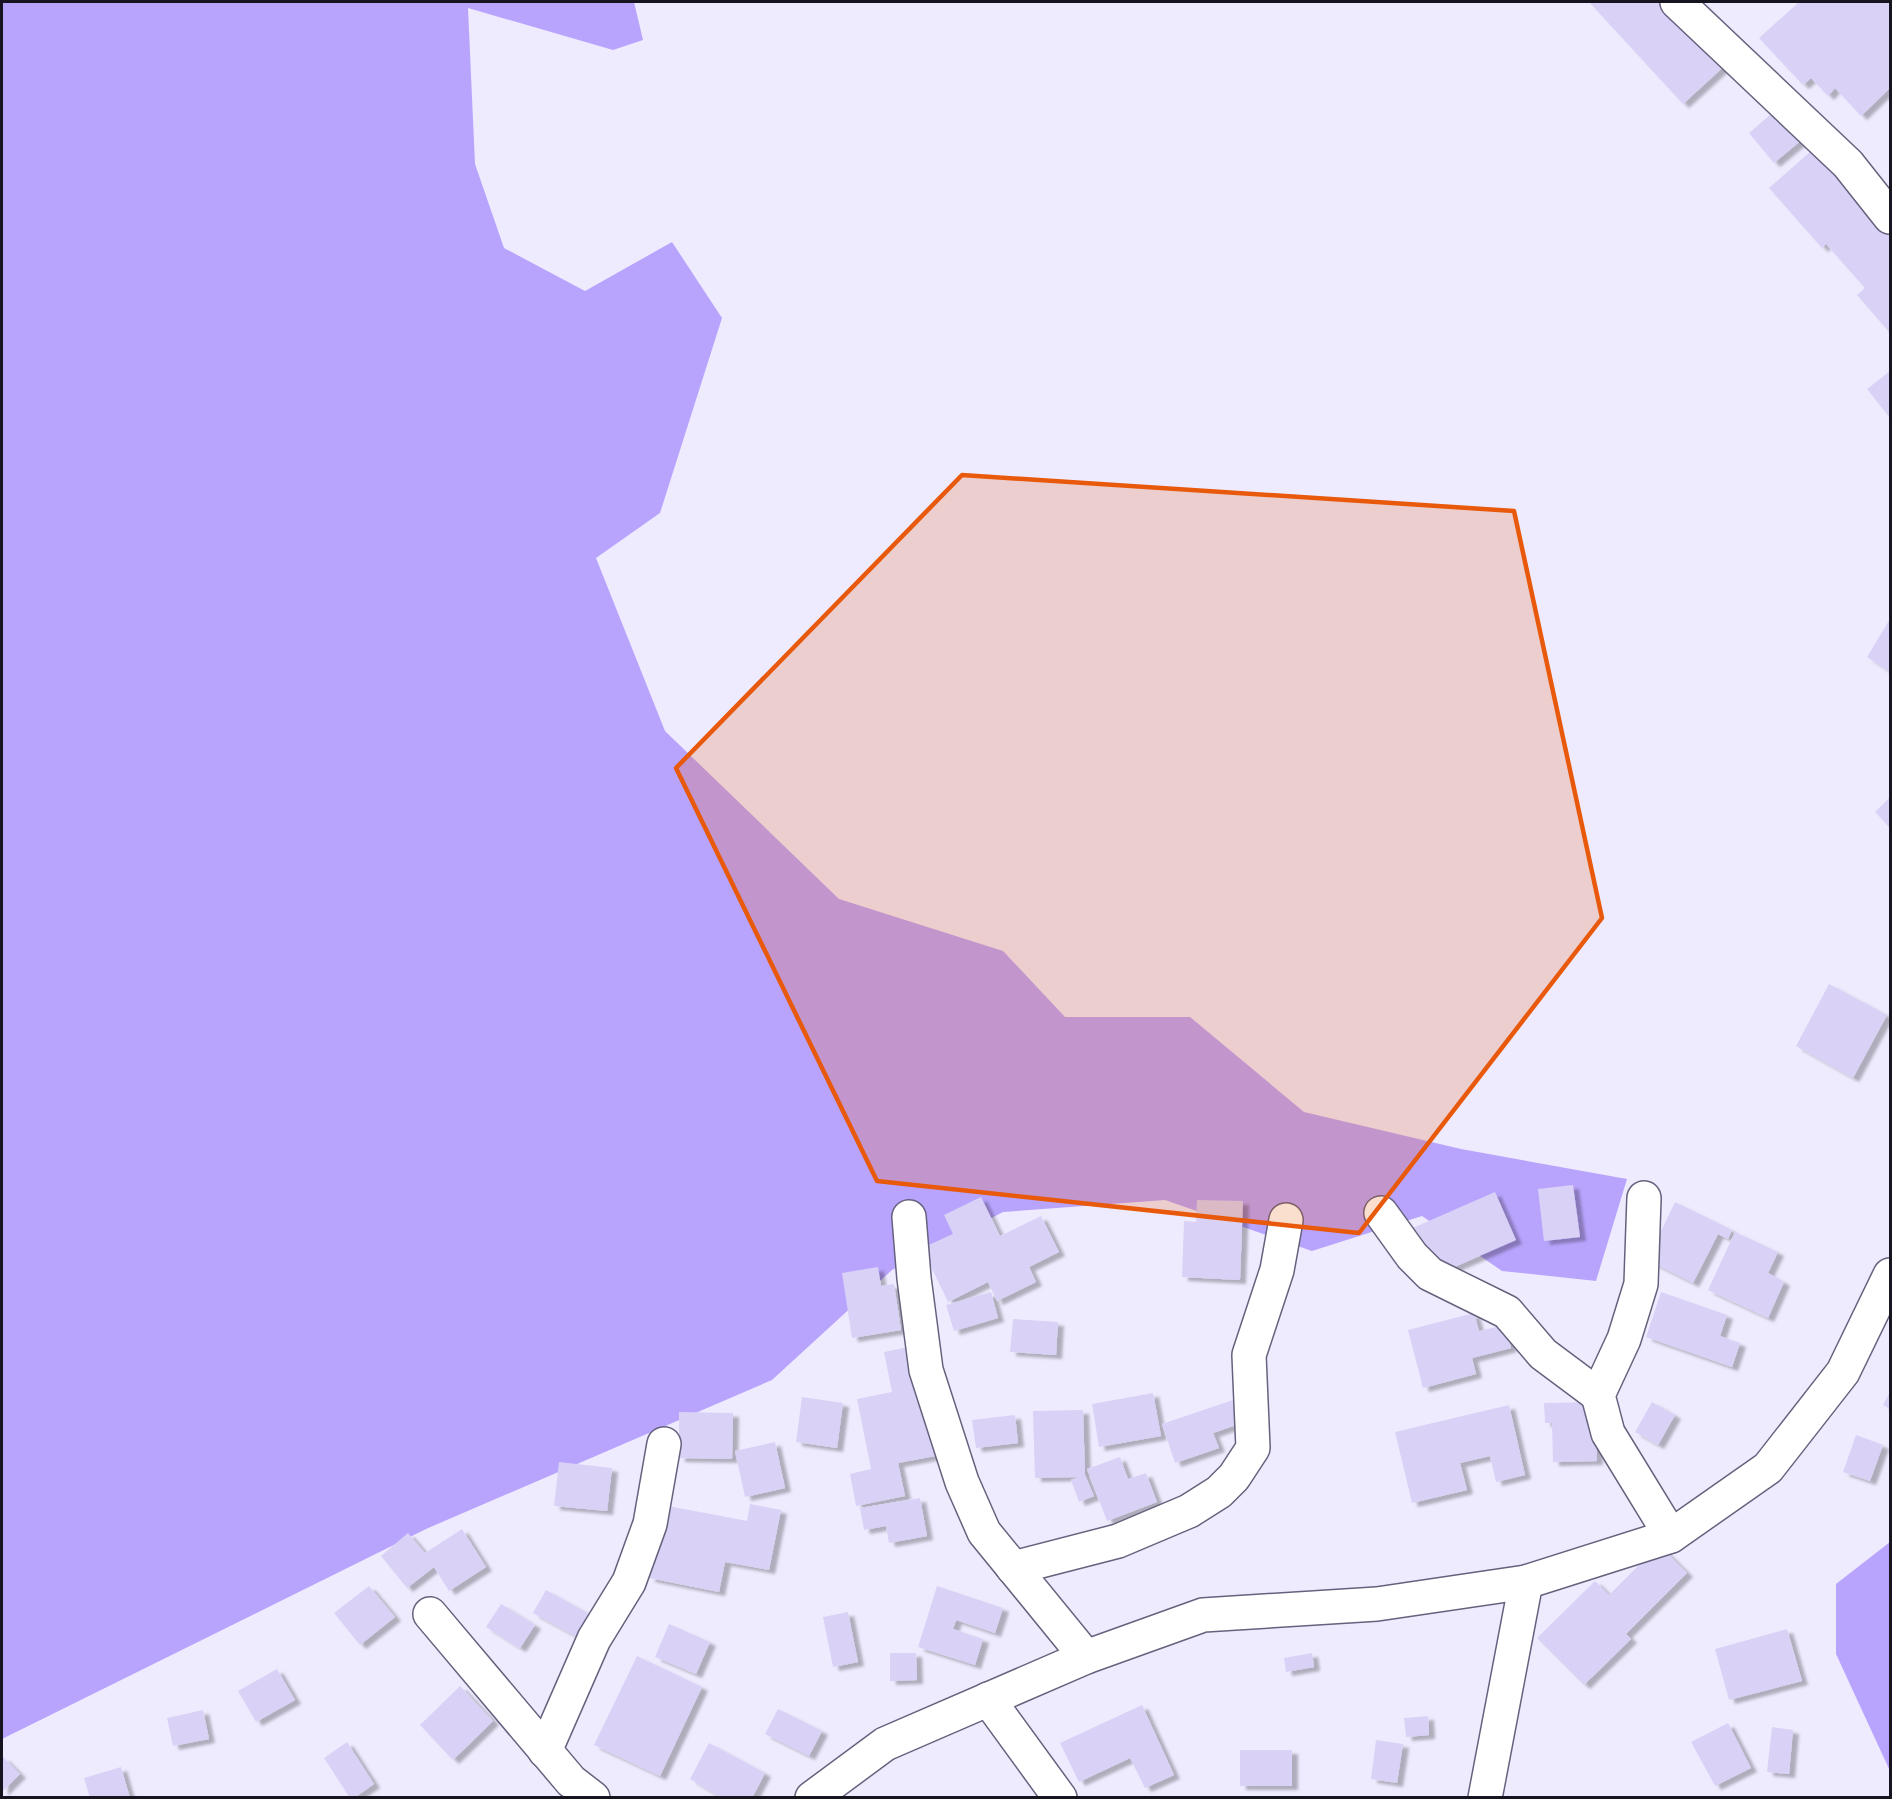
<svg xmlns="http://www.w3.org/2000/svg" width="1892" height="1799" font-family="Commissioner,sans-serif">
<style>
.forest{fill:#b9a4fd}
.building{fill:#d9d2f6;filter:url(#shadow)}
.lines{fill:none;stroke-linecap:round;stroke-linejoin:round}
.minor-casing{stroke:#66617d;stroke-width:36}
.minor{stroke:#fff;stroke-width:33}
.marked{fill:#e8590c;fill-opacity:0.2;stroke:#e8590c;stroke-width:4.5;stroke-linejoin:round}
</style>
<defs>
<filter id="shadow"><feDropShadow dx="6" dy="4" stdDeviation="1.5" flood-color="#0004"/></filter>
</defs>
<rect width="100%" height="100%" fill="#efebff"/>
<g class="forest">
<path d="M 2,2 L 634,2 L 643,40 L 613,50 L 468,8 L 475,164 L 504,248 L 585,291 L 672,242 L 722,318 L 660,513 L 596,558 L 665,731 L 839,899 L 1003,951 L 1065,1017 L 1190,1017 L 1304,1112 L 1461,1149 L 1627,1179 L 1596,1281 L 1502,1271 L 1422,1216 L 1312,1251 L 1165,1200 L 1003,1212 L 892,1270 L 772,1380 L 426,1529 L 2,1739 Z"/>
<path d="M 1890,1542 L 1890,1771 L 1836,1654 L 1836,1584 Z"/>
</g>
<g class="building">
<path d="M 1589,2 L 1700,2 L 1743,49 L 1683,104 Z"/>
<path d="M 1799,2 L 1890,2 L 1890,88 L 1861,116 L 1835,88 L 1828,96 L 1811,78 L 1803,85 L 1759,38 Z"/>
<path d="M 1785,102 L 1810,133 L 1774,163 L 1749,133 Z"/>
<path d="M 1827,137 L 1890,209 L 1890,333 L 1857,295 L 1865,288 L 1826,244 L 1822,248 L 1769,188 Z"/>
<path d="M 1890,371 L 1890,418 L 1867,389 Z"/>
<path d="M 1890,619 L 1890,672 L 1867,657 Z"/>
<path d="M 1890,797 L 1890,828 L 1875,812 Z"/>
<path d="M 1829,984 L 1887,1015 L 1853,1078 L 1796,1046 Z"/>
<path d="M 1573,1185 L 1580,1237 L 1544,1241 L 1538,1189 Z"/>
<path d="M 1495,1192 L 1516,1240 L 1427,1279 L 1406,1231 Z"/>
<path d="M 981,1197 L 1000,1236 L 1041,1216 L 1059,1252 L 1029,1267 L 1036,1282 L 997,1301 L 988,1282 L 948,1302 L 922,1248 L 953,1234 L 944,1215 Z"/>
<path d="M 1197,1200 L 1243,1201 L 1240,1280 L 1182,1277 L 1184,1221 L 1196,1222 Z"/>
<path d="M 1675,1202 L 1732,1230 L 1728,1239 L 1718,1234 L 1693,1283 L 1647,1260 Z"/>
<path d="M 1735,1232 L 1778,1252 L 1768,1273 L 1784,1282 L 1768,1318 L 1708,1290 Z"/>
<path d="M 878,1267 L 881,1286 L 894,1284 L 901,1330 L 852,1338 L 842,1273 Z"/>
<path d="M 991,1292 L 998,1318 L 954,1331 L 946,1305 Z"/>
<path d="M 1661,1292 L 1727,1315 L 1720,1336 L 1740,1343 L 1732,1367 L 1646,1337 Z"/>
<path d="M 1474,1313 L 1479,1331 L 1505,1325 L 1511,1348 L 1472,1358 L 1476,1374 L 1423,1388 L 1408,1330 Z"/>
<path d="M 1013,1319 L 1058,1322 L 1056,1355 L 1010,1352 Z"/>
<path d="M 913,1346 L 935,1456 L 898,1463 L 905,1496 L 856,1506 L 850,1474 L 871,1469 L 857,1399 L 892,1392 L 884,1352 Z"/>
<path d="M 1890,1392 L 1890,1409 L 1883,1405 Z"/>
<path d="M 1153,1393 L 1161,1436 L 1099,1447 L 1092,1404 Z"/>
<path d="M 802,1397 L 843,1403 L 837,1448 L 796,1442 Z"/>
<path d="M 1233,1400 L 1242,1423 L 1213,1433 L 1219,1448 L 1175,1463 L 1162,1424 Z"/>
<path d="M 1595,1402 L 1597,1461 L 1553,1462 L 1552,1423 L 1545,1423 L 1544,1403 Z"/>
<path d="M 1652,1402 L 1675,1415 L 1658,1445 L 1635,1432 Z"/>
<path d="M 1509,1405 L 1525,1475 L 1496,1482 L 1490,1456 L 1460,1463 L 1467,1490 L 1412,1503 L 1395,1432 Z"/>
<path d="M 1083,1410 L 1085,1475 L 1094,1496 L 1079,1502 L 1071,1480 L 1078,1477 L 1035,1478 L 1033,1411 Z"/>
<path d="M 679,1412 L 733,1413 L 732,1459 L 679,1458 Z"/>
<path d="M 1015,1415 L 1018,1443 L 976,1448 L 972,1420 Z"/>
<path d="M 1856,1435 L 1883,1445 L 1870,1481 L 1843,1472 Z"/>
<path d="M 775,1442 L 785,1488 L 745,1497 L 735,1451 Z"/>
<path d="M 1120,1457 L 1128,1479 L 1146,1473 L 1157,1502 L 1107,1521 L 1087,1469 Z"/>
<path d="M 559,1462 L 612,1468 L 607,1511 L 554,1506 Z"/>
<path d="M 920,1498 L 927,1536 L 889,1543 L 886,1526 L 864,1530 L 860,1508 Z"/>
<path d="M 750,1504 L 781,1510 L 769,1570 L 725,1562 L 719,1592 L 649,1578 L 663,1505 L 747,1521 Z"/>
<path d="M 462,1529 L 486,1567 L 449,1591 L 434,1567 L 407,1588 L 381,1556 L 408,1533 L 425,1553 Z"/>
<path d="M 1659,1545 L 1687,1573 L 1626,1634 L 1631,1639 L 1584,1685 L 1537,1638 L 1595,1581 L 1609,1595 Z"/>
<path d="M 369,1586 L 395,1617 L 360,1645 L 334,1613 Z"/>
<path d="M 937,1586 L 1003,1608 L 995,1633 L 956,1620 L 953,1629 L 983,1639 L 975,1665 L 918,1647 Z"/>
<path d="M 546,1590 L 593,1616 L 581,1639 L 533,1613 Z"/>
<path d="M 501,1604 L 535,1625 L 520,1648 L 486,1627 Z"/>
<path d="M 848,1612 L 858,1662 L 833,1667 L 823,1617 Z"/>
<path d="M 669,1624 L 710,1642 L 696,1674 L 655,1657 Z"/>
<path d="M 1787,1629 L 1802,1681 L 1729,1700 L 1715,1649 Z"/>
<path d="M 890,1653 L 916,1653 L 917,1680 L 890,1681 Z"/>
<path d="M 1312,1653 L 1314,1667 L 1286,1672 L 1284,1658 Z"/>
<path d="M 637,1656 L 702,1687 L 660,1776 L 594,1745 Z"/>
<path d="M 277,1669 L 295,1700 L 256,1722 L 238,1691 Z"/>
<path d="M 460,1686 L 493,1721 L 453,1760 L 420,1725 Z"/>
<path d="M 1142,1705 L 1174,1775 L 1145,1788 L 1130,1758 L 1079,1782 L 1060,1743 Z"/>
<path d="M 778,1709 L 822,1731 L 809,1756 L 765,1734 Z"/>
<path d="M 203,1710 L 209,1739 L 173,1746 L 167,1718 Z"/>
<path d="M 1428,1716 L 1429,1735 L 1406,1737 L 1404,1718 Z"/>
<path d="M 1728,1723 L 1751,1768 L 1715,1786 L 1691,1742 Z"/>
<path d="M 1772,1727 L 1793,1730 L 1789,1774 L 1767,1772 Z"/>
<path d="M 1376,1740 L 1403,1744 L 1397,1783 L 1371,1779 Z"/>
<path d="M 347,1742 L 374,1784 L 354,1798 L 350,1798 L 324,1758 Z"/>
<path d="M 709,1743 L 765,1773 L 752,1798 L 722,1798 L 690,1779 Z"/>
<rect x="1240" y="1750" width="52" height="36"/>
<path d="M 3,1757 L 20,1774 L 2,1792 L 2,1758 Z"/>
<path d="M 121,1767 L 130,1798 L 90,1798 L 84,1778 Z"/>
</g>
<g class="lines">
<g class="minor-casing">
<g id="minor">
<path d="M 1677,2 L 1848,164 L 1890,217"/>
<path d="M 1644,1198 L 1641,1284 L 1624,1339 L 1598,1395 L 1608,1433 L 1671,1536"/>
<path d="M 1381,1213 L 1412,1256 L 1430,1274 L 1507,1312 L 1543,1354 L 1598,1395"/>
<path d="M 909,1217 L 914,1278 L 926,1370 L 962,1482 L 984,1532 L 1086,1657"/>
<path d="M 1013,1568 L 1118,1541 L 1189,1511 L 1219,1492 L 1234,1477 L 1253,1448 L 1249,1355 L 1277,1270 L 1286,1220"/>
<path d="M 430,1614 L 571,1781 L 593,1798"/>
<path d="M 988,1699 L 1060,1798"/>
<path d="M 545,1751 L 594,1639 L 629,1582 L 650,1524 L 664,1444"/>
<path d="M 812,1798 L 885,1744 L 1086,1657 L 1203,1615 L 1377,1604 L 1526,1582 L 1671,1536 L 1768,1468 L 1843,1372 L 1890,1275"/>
<path d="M 1485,1798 L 1526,1582"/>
</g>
</g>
<use href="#minor" class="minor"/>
</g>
<path class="marked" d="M 962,475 L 1514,511 L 1602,918 L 1359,1233 L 877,1181 L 676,768 Z"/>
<rect width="1892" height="1799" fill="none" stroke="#17141f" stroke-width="6"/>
</svg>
